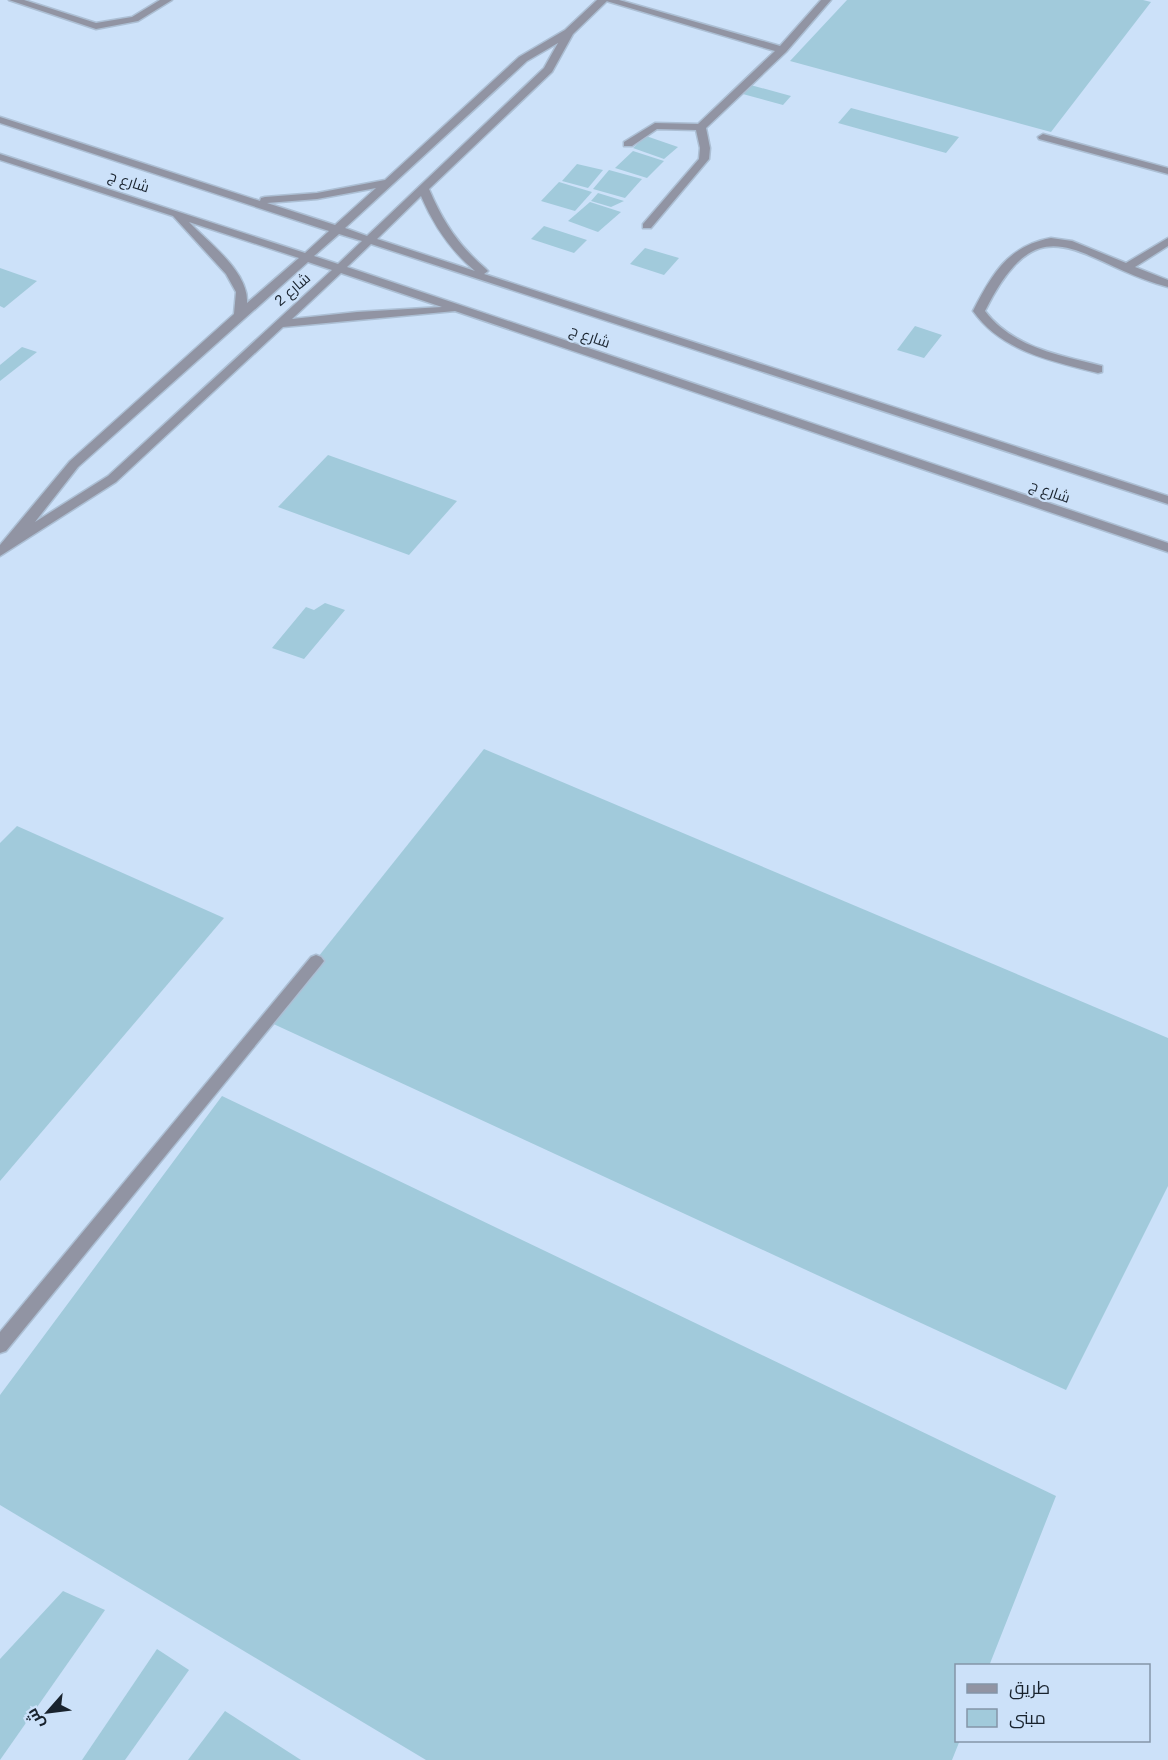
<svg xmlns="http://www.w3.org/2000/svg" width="1168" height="1760" font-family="Helvetica,Cairo,sans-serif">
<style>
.building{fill:#a1cadb}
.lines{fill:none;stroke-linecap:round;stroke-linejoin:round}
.lane-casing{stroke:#acbfd4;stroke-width:3}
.street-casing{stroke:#acbfd4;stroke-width:3}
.lane{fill:#9194a3;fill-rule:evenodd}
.street{fill:#9194a3;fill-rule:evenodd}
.labels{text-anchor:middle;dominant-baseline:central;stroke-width:4.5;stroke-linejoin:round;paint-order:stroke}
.far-street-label{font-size:15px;fill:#19232e;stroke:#cce1f9}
</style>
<rect width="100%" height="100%" fill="#cce1f9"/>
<g class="building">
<path d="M 847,0 L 1143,0 L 1151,2 L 1051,132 L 790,61 Z"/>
<path d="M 747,84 L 791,96 L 783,105 L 739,93 Z"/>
<path d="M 851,108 L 959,137 L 946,153 L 838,123 Z"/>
<path d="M 646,136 L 678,147 L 664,159 L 633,148 Z"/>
<path d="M 633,151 L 664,161 L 647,178 L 615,168 Z"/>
<path d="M 577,164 L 603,170 L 588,188 L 562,181 Z"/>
<path d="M 609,170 L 642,179 L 625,198 L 593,189 Z"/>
<path d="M 559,182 L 592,192 L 575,211 L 541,201 Z"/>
<path d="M 598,193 L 624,201 L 611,207 L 591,201 Z"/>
<path d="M 590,202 L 621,212 L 598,232 L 568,221 Z"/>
<path d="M 544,226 L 587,240 L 574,253 L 531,239 Z"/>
<path d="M 645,248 L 679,258 L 664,275 L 630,264 Z"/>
<path d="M 0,268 L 37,281 L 4,308 L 0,306 Z"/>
<path d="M 915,326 L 942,335 L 924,358 L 897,350 Z"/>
<path d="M 22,347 L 37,352 L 0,381 L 0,365 Z"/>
<path d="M 328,455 L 457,501 L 409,555 L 278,507 Z"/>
<path d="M 325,603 L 345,610 L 304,659 L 272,648 L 306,607 L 314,610 Z"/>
<path d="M 484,749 L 1168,1038 L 1168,1186 L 1066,1390 L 267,1021 Z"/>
<path d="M 17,826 L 224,918 L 0,1181 L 0,843 Z"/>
<path d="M 222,1096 L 1056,1496 L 989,1666 L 956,1666 L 956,1740 L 960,1740 L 952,1760 L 426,1760 L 0,1505 L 0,1395 Z"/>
<path d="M 63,1591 L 105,1610 L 0,1760 L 0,1659 Z"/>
<path d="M 157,1649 L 189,1670 L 125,1760 L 82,1760 Z"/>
<path d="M 225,1711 L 301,1760 L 188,1760 Z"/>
</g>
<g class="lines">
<g class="lane-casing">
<g id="lane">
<path d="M 9,0 L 24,0 L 96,23 L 132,17 L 160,0 L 172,0 L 138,21 L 96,29 Z"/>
<path d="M 603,0 L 619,0 L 780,46 L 821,0 L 831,0 L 786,52 L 706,128 L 710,148 L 709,159 L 651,228 L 643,228 L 643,224 L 699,159 L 700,148 L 696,130 L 657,129 L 632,146 L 624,146 L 624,142 L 655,123 L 698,124 L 775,51 Z"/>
<path d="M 1043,134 L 1168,168 L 1168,174 L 1039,139 L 1038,137 Z"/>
<path d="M 1051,238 L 1072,241 L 1126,263 L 1168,238 L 1168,246 L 1135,267 L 1168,280 L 1168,287 C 1082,265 1042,196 985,311 C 1013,348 1060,355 1102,366 L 1102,372 L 1098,373 C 1052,361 1002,352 973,311 C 992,274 1008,246 1051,238 Z"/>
<path d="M 316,955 L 321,957 L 324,961 L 321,965 L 6,1351 L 0,1353 L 0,1332 L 311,957 Z"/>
</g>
</g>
<g class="street-casing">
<path id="street" d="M 597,0 L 608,0 L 573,34 L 552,72 L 429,189 C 443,222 459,246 486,269 L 488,271 L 484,274 L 1168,496 L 1168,504 L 371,244 L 347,267 L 1168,543 L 1168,552 L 455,311 L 283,327 L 116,482 L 0,556 L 0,545 L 70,461 L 234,314 L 236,292 L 226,274 L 173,216 L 0,160 L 0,154 L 305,253 L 329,231 L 0,123 L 0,117 L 260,201 L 261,198 L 265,197 L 317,193 L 385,180 L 519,57 L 565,30 ZM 558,43 L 544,68 L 367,236 L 345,228 L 527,61 ZM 376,188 L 335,225 L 267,203 L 317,199 ZM 421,196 C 434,226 450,250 475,271 L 377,239 ZM 189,222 L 299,258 L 247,303 C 249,272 209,243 189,222 ZM 339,234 L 362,241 L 338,264 L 314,256 ZM 308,262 L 332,270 L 108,476 L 35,522 L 78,467 ZM 341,273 L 442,307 L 357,312 L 292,319 Z"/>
</g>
<use href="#lane" class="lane"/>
<use href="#street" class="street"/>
</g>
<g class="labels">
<g class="far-street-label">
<text transform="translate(129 181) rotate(18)">شارع ج</text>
<text transform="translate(292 289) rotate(-41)">شارع 2</text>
<text transform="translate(590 336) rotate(19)">شارع ج</text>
<text transform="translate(1050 491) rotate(19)">شارع ج</text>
</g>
</g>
<rect x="955" y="1664" width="195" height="78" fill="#cce1f9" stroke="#8495a8" stroke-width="1.5"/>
<rect x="967" y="1684" width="30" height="9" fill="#9194a3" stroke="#8495a8" stroke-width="1.5"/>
<text x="1009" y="1694" font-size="18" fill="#19232e">طريق</text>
<rect x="967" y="1709" width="30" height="18" fill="#a1cadb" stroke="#8495a8" stroke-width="1.5"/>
<text x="1009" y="1724" font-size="18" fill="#19232e">مبنى</text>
<g transform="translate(48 1712) rotate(242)" stroke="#cce1f9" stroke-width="4.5" paint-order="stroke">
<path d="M0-4.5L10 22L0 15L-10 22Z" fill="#19232e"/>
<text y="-9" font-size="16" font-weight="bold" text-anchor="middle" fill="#19232e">ش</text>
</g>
</svg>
